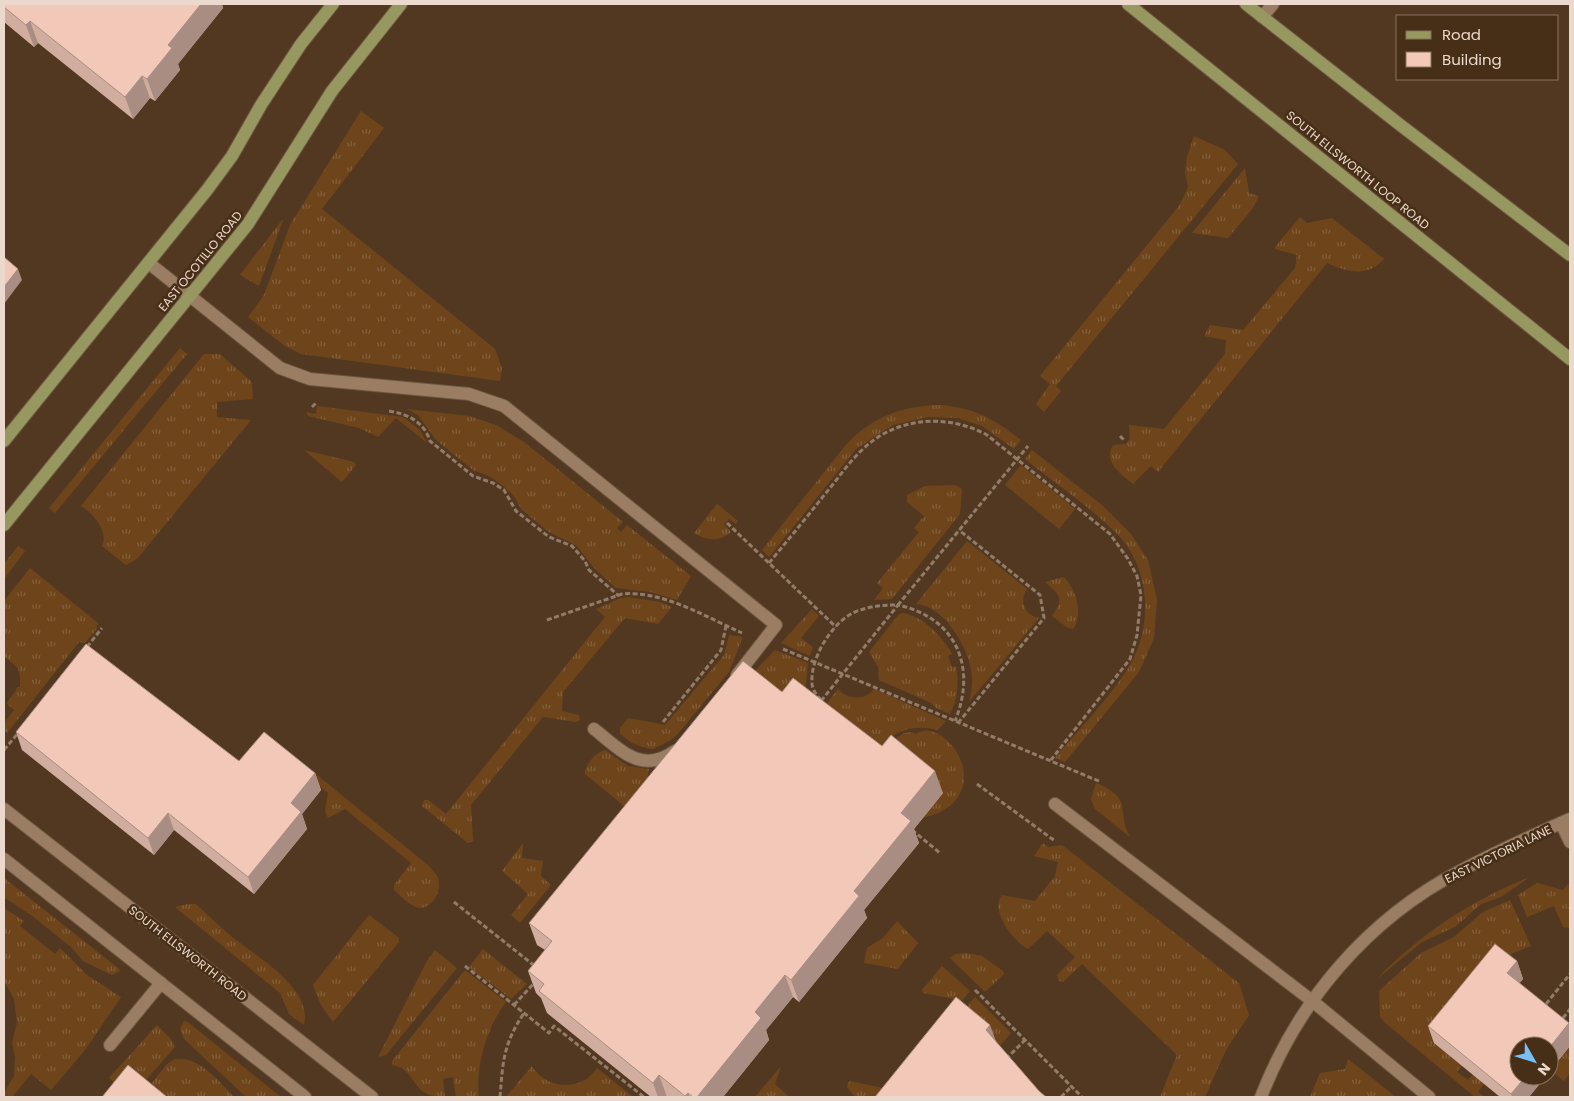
<svg xmlns="http://www.w3.org/2000/svg" width="1574" height="1101" font-family="Poppins,sans-serif">
<style>
.grass{fill:url(#grass-tufts)}
.lines{fill:none;stroke-linecap:round;stroke-linejoin:round}
.minor-casing{stroke:#6d5742;stroke-width:14}
.major-casing{stroke:#6d5742;stroke-width:14}
.path{stroke:#927c69;stroke-width:3;stroke-dasharray:5 2.5;stroke-linecap:butt}
.minor{stroke:#9a7d63;stroke-width:12}
.major{stroke:#96985f;stroke-width:12}
.wall{fill:#d0ad9f}
.shaded-wall{fill:#a98d82}
.building{fill:#f2c9b9;stroke:#a98d82}
.labels{text-anchor:middle;dominant-baseline:central;stroke-width:5;stroke-linejoin:round;paint-order:stroke}
.street-label{font-size:12px;fill:#ead9cc;stroke:#472e16}
</style>
<defs>
<pattern id="grass-tufts" width="24" height="20" patternUnits="userSpaceOnUse" patternTransform="scale(1.25)"><rect width="24" height="20" fill="#6e451b"/><path d="M3 7l-1-3M5 7V3M7 7l1-3M15 17l-1-3M17 17v-4M19 17l1-3" fill="none" stroke="#835f3b"/></pattern>
</defs>
<rect width="100%" height="100%" fill="#523821"/>
<g class="grass">
<path d="M 361,111 L 384,128 L 322,209 L 495,349 L 502,368 L 500,381 L 301,354 L 285,346 L 248,317 L 264,295 L 290,225 Z"/>
<path d="M 1194,136 L 1225,150 L 1238,164 L 1056,386 L 1061,391 L 1044,412 L 1036,404 L 1050,384 L 1040,376 L 1179,206 L 1188,187 L 1185,172 L 1187,157 Z"/>
<path d="M 1245,168 L 1249,193 L 1259,196 L 1253,208 L 1228,238 L 1192,233 Z"/>
<path d="M 1300,217 L 1307,223 L 1332,218 L 1384,259 C 1367,278 1347,272 1327,263 L 1158,472 L 1151,466 L 1133,484 C 1121,474 1103,462 1113,445 L 1126,444 L 1130,439 L 1129,425 L 1164,429 L 1225,354 L 1226,340 L 1204,336 L 1210,325 L 1243,330 L 1295,268 L 1297,255 L 1275,249 L 1275,247 Z"/>
<path d="M 282,220 L 283,220 L 259,286 L 240,275 Z"/>
<path d="M 180,348 L 187,354 L 55,513 L 49,508 Z"/>
<path d="M 204,354 L 220,354 L 252,382 L 253,399 L 217,402 L 217,417 L 251,420 L 137,559 L 126,565 L 102,546 C 109,531 93,513 81,506 Z"/>
<path d="M 939,405 C 976,408 992,418 1021,440 L 1014,449 L 982,426 L 958,418 L 927,417 L 893,425 L 856,449 L 769,557 L 762,550 L 845,446 C 870,418 901,406 939,405 Z"/>
<path d="M 317,406 L 403,417 L 420,430 L 427,443 L 396,418 L 378,437 L 359,428 L 308,416 L 306,412 L 316,414 Z"/>
<path d="M 407,409 L 469,416 L 496,425 L 524,442 L 623,522 L 617,528 L 621,532 L 627,525 L 691,576 L 677,600 L 651,592 L 616,588 L 594,568 L 577,546 L 549,532 L 521,509 L 514,496 L 502,485 L 489,476 L 473,470 L 436,440 L 418,415 Z"/>
<path d="M 304,450 L 354,462 L 356,465 L 342,482 Z"/>
<path d="M 1032,450 L 1103,506 L 1131,534 L 1148,560 L 1157,600 L 1154,638 L 1139,672 L 1065,762 L 1055,758 C 1079,729 1113,695 1131,663 C 1153,624 1150,569 1119,536 C 1091,507 1056,484 1025,459 Z"/>
<path d="M 1021,465 L 1075,509 L 1059,529 L 1005,485 Z"/>
<path d="M 955,485 L 962,489 L 960,514 L 892,599 L 874,600 L 883,588 L 877,583 L 919,532 L 914,528 L 924,516 L 907,502 L 907,495 L 925,486 Z"/>
<path d="M 717,504 L 738,521 L 736,524 L 729,519 L 724,524 L 731,532 C 720,542 707,541 694,533 Z"/>
<path d="M 967,541 L 1027,589 C 1019,601 1024,615 1039,618 L 969,702 C 971,693 973,685 972,676 C 970,649 945,606 916,604 Z"/>
<path d="M 18,546 L 25,551 L 4,579 L 4,564 Z"/>
<path d="M 30,568 L 98,623 L 96,630 L 85,643 L 79,642 L 7,733 L 4,730 L 4,723 L 14,710 L 7,704 C 9,697 15,694 17,687 L 20,687 L 20,677 L 18,668 L 4,656 L 4,601 Z"/>
<path d="M 1063,577 C 1076,587 1084,615 1073,629 L 1068,628 L 1052,616 C 1066,598 1058,593 1045,582 Z"/>
<path d="M 629,597 L 660,602 L 672,607 L 658,624 L 625,618 L 563,692 L 562,711 L 579,715 L 580,720 L 576,722 L 543,717 L 471,805 L 473,841 L 468,843 L 422,806 L 424,800 L 428,800 L 446,814 L 605,617 L 596,609 L 621,598 Z"/>
<path d="M 812,609 L 819,616 L 801,638 L 813,647 L 810,656 L 781,643 Z"/>
<path d="M 903,613 C 925,618 938,633 950,650 L 952,654 L 948,656 L 952,667 L 956,666 C 959,681 958,700 950,714 L 936,708 L 931,703 L 879,680 L 878,667 L 869,652 L 899,614 Z"/>
<path d="M 729,635 L 743,637 L 729,672 L 676,736 L 669,741 L 653,749 L 646,748 L 632,743 L 620,734 L 620,728 L 628,718 L 665,725 L 724,655 Z"/>
<path d="M 775,650 L 808,663 L 805,692 L 790,714 L 754,672 Z"/>
<path d="M 838,689 C 848,700 865,701 874,689 L 946,721 L 938,730 C 915,724 892,729 879,751 L 824,707 Z"/>
<path d="M 911,732 L 916,734 C 942,716 992,780 944,810 C 938,814 929,816 922,818 L 942,793 L 892,741 L 904,733 Z"/>
<path d="M 274,740 L 429,866 C 433,871 439,876 439,883 C 441,894 429,912 416,907 C 408,904 400,895 394,890 L 394,885 L 411,863 L 345,809 L 328,818 L 325,811 L 328,793 L 269,746 Z"/>
<path d="M 605,750 L 628,766 L 649,769 L 640,819 L 585,774 C 584,766 596,752 605,750 Z"/>
<path d="M 1096,783 C 1135,800 1115,808 1130,837 L 1095,809 L 1091,799 Z"/>
<path d="M 523,843 L 522,858 L 543,861 L 541,876 L 551,885 L 520,923 L 511,915 L 528,894 L 502,871 Z"/>
<path d="M 1043,843 L 1048,847 L 1062,845 L 1239,983 L 1249,1015 L 1226,1050 L 1205,1097 L 1160,1097 L 1177,1055 L 1082,964 L 1063,982 L 1059,981 L 1057,975 L 1075,957 L 1047,931 L 1028,949 C 1014,942 989,910 1002,895 L 1035,901 L 1055,876 L 1058,862 L 1034,856 Z"/>
<path d="M 1530,877 L 1501,897 L 1481,904 L 1455,927 L 1422,942 L 1377,979 C 1420,934 1472,900 1530,877 Z"/>
<path d="M 4,878 L 118,968 L 120,971 L 112,975 L 83,961 L 71,947 L 31,915 L 5,898 Z"/>
<path d="M 1537,883 L 1563,890 L 1568,884 L 1570,885 L 1570,928 L 1563,927 L 1554,906 L 1527,917 L 1518,895 Z"/>
<path d="M 1510,900 L 1531,946 L 1511,954 L 1434,1043 L 1462,1065 L 1457,1072 L 1468,1080 L 1473,1074 L 1484,1084 L 1478,1092 L 1485,1097 L 1475,1097 L 1384,1022 L 1380,1017 L 1379,991 L 1421,953 L 1454,937 L 1483,912 Z"/>
<path d="M 188,904 L 196,904 C 208,915 219,926 231,936 C 255,956 313,987 304,1025 L 289,1014 L 280,993 L 175,907 Z"/>
<path d="M 4,908 L 24,921 L 20,926 L 55,954 L 60,948 L 87,975 L 121,997 L 85,1050 L 51,1090 L 31,1074 L 12,1097 L 4,1097 L 4,1093 L 14,1076 L 15,1056 L 12,1043 L 17,1023 L 14,999 L 4,981 Z"/>
<path d="M 369,915 L 399,938 L 399,942 L 333,1022 L 321,1005 L 313,985 Z"/>
<path d="M 897,921 L 918,943 L 898,969 L 864,963 L 867,948 L 883,938 Z"/>
<path d="M 483,949 L 527,984 L 511,999 L 469,967 Z"/>
<path d="M 435,950 L 457,968 L 386,1055 L 378,1057 L 427,961 Z"/>
<path d="M 966,953 L 982,956 L 1003,971 L 1004,974 L 985,992 L 950,958 L 956,954 Z"/>
<path d="M 942,966 L 970,991 L 883,1097 L 855,1097 L 847,1087 L 848,1083 L 850,1081 L 882,1088 L 954,999 L 923,993 L 922,990 Z"/>
<path d="M 465,970 L 506,1002 C 487,1027 475,1066 479,1097 L 456,1097 L 453,1077 L 443,1079 L 445,1097 C 408,1097 419,1069 392,1065 L 392,1061 Z"/>
<path d="M 975,997 L 1011,1033 L 1000,1046 L 960,1014 Z"/>
<path d="M 184,1021 L 189,1023 L 281,1097 L 246,1097 L 184,1039 L 180,1029 Z"/>
<path d="M 157,1025 L 170,1038 L 175,1047 L 138,1089 L 129,1095 L 109,1078 Z"/>
<path d="M 1570,1046 L 1570,1073 L 1564,1081 L 1550,1070 Z"/>
<path d="M 175,1059 C 199,1056 219,1081 234,1097 L 148,1097 L 143,1094 L 167,1064 Z"/>
<path d="M 1348,1059 L 1396,1097 L 1310,1097 L 1320,1073 L 1345,1069 Z"/>
<path d="M 532,1066 C 546,1090 582,1092 597,1068 L 633,1097 L 506,1097 Z"/>
<path d="M 781,1066 L 775,1084 L 789,1097 L 755,1097 Z"/>
</g>
<g class="lines">
<g class="minor-casing">
<g id="minor">
<path d="M 1262,17 L 1273,4"/>
<path d="M 150,264 L 280,368 L 310,379 L 469,394 L 504,406 L 776,625 L 737,675"/>
<path d="M 594,729 C 621,750 641,775 675,751"/>
<path d="M 1055,804 L 1311,1000 L 1429,1097"/>
<path d="M 4,809 L 372,1097"/>
<path d="M 1561,823 L 1570,842"/>
<path d="M 4,859 L 305,1097"/>
<path d="M 110,1045 L 161,983"/>
<path d="M 1261,1097 C 1298,1001 1368,919 1460,871 C 1496,852 1533,835 1570,819"/>
</g>
</g>
<g class="major-casing">
<g id="major">
<path d="M 1128,4 L 1570,359"/>
<path d="M 1246,4 L 1399,124 L 1570,255"/>
<path d="M 4,441 L 207,190 L 232,156 L 261,105 L 301,44 L 333,4"/>
<path d="M 4,525 L 248,224 L 332,91 L 401,4"/>
</g>
</g>
<g class="path">
<path d="M 312,407 L 317,402"/>
<path d="M 389,411 C 408,414 424,422 430,441 L 473,476 L 493,483 L 504,490 L 516,511 L 549,537 L 572,546 L 585,561 L 589,570 L 619,596"/>
<path d="M 1120,436 L 1124,440"/>
<path d="M 727,523 L 836,627"/>
<path d="M 769,563 C 788,540 807,517 825,494 C 837,480 848,463 862,450 C 895,417 947,413 987,435 L 1110,534 L 1128,559 L 1137,576 L 1141,595 L 1137,635 L 1130,659 L 1051,760"/>
<path d="M 547,620 L 622,594 C 662,590 706,617 742,633"/>
<path d="M 87,647 L 102,628"/>
<path d="M 783,649 L 1101,782"/>
<path d="M 821,700 C 817,695 812,690 812,683 C 810,658 833,621 855,612 C 869,606 883,605 898,605 L 1028,446"/>
<path d="M 821,701 L 898,605 C 957,618 977,668 955,721"/>
<path d="M 663,722 L 721,650 L 726,626"/>
<path d="M 958,723 L 1044,618 L 1040,595 L 959,530"/>
<path d="M 4,750 L 19,732"/>
<path d="M 977,784 L 1055,841"/>
<path d="M 912,830 L 940,853"/>
<path d="M 454,902 L 536,967"/>
<path d="M 465,966 L 549,1033 L 554,1026 L 644,1097"/>
<path d="M 975,990 L 1082,1097"/>
<path d="M 1546,1004 L 1570,974"/>
<path d="M 514,1005 L 535,982"/>
<path d="M 1563,1018 L 1570,1009"/>
<path d="M 1006,1059 L 1025,1040"/>
<path d="M 500,1097 C 503,1061 503,1045 524,1013"/>
<path d="M 1061,1097 L 1072,1086"/>
</g>
<use href="#minor" class="minor"/>
<use href="#major" class="major"/>
</g>
<g class="wall">
<path d="M 4,4 L 222,4 L 223,8 L 178,64 L 180,70 L 155,101 L 150,98 L 133,119 L 38,43 L 34,47 L 4,22 Z"/>
<path d="M 782,692 L 943,793 L 914,829 L 919,843 L 864,910 L 867,918 L 799,1002 L 793,997 L 766,1030 L 769,1040 L 723,1097 L 651,1097 L 547,1013 L 541,998 L 536,993 L 528,971 L 545,950 L 537,945 L 529,923 Z"/>
<path d="M 16,732 L 239,761 L 315,773 L 321,790 L 302,814 L 307,829 L 254,894 L 174,830 L 154,855 L 22,750 Z"/>
<path d="M 1517,961 L 1523,979 L 1519,983 L 1570,1046 L 1549,1072 L 1549,1046 L 1519,1076 L 1546,1076 L 1529,1097 L 1500,1097 L 1434,1043 L 1428,1026 Z"/>
</g>
<g class="shaded-wall">
<path d="M 201,4 L 222,4 L 223,8 L 178,64 L 180,70 L 155,101 L 147,79 L 168,45 Z"/>
<path d="M 30,21 L 38,43 L 34,47 L 26,25 Z"/>
<path d="M 142,76 L 150,98 L 133,119 L 125,97 Z"/>
<path d="M 18,269 L 22,280 L 4,304 L 4,287 Z"/>
<path d="M 935,771 L 943,793 L 914,829 L 919,843 L 864,910 L 867,918 L 799,1002 L 791,980 L 854,891 L 901,813 Z"/>
<path d="M 315,773 L 321,790 L 302,814 L 307,829 L 254,894 L 248,877 L 291,803 Z"/>
<path d="M 168,813 L 174,830 L 154,855 L 148,838 Z"/>
<path d="M 1517,961 L 1523,979 L 1514,990 L 1507,973 Z"/>
<path d="M 785,975 L 793,997 L 766,1030 L 769,1040 L 723,1097 L 697,1097 L 755,1012 Z"/>
<path d="M 1569,1023 L 1570,1027 L 1570,1046 L 1549,1072 L 1549,1048 Z"/>
<path d="M 990,1025 L 998,1047 L 986,1030 Z"/>
<path d="M 659,1075 L 667,1097 L 658,1097 L 653,1083 Z"/>
<path d="M 1526,1076 L 1546,1076 L 1529,1097 L 1512,1097 L 1511,1094 Z"/>
<path d="M 688,1093 L 690,1097 L 686,1097 L 685,1096 Z"/>
</g>
<g class="building">
<path d="M 4,4 L 201,4 L 168,45 L 172,48 L 147,79 L 142,76 L 125,97 L 30,21 L 26,25 L 4,7 Z"/>
<path d="M 4,257 L 18,269 L 4,287 Z"/>
<path d="M 86,644 L 239,761 L 264,732 L 315,773 L 291,803 L 301,812 L 248,877 L 168,813 L 148,838 L 16,732 Z"/>
<path d="M 743,661 L 782,692 L 793,678 L 882,746 L 891,735 L 935,771 L 901,813 L 911,821 L 854,891 L 859,896 L 791,980 L 785,975 L 755,1012 L 761,1018 L 697,1097 L 693,1097 L 688,1093 L 685,1096 L 659,1075 L 653,1083 L 539,991 L 544,984 L 528,971 L 552,941 L 529,923 Z"/>
<path d="M 1495,944 L 1517,961 L 1507,973 L 1569,1023 L 1549,1048 L 1549,1046 L 1519,1046 L 1519,1076 L 1526,1076 L 1511,1094 L 1428,1026 Z"/>
<path d="M 956,997 L 990,1025 L 986,1030 L 1039,1091 L 1046,1097 L 875,1097 Z"/>
<path d="M 128,1065 L 167,1097 L 102,1097 Z"/>
</g>
<g class="labels">
<g class="street-label">
<text transform="translate(1358 170) rotate(39)">SOUTH ELLSWORTH LOOP ROAD</text>
<text transform="translate(200 261) rotate(-51)">EAST OCOTILLO ROAD</text>
<text transform="translate(1498 854) rotate(-26)">EAST VICTORIA LANE</text>
<text transform="translate(188 953) rotate(38)">SOUTH ELLSWORTH ROAD</text>
</g>
</g>
<rect width="1574" height="1101" fill="none" stroke="#ead9cc" stroke-width="10"/>
<rect x="1396" y="15" width="162" height="65" fill="#472e16" stroke="#88725f"/>
<rect x="1406" y="31" width="25" height="8" fill="#96985f" stroke="#88725f"/>
<text x="1442" y="40" font-size="15" fill="#ead9cc">Road</text>
<rect x="1406" y="52" width="25" height="15" fill="#f2c9b9" stroke="#88725f"/>
<text x="1442" y="65" font-size="15" fill="#ead9cc">Building</text>
<g transform="translate(1534 1061) rotate(129)"><circle r="24" fill="#472e16" stroke="#88725f"/>
<path d="M0-4L9 19L0 12L-9 19Z" fill="#76c0f7"/>
<text y="-8" font-size="14" font-weight="bold" text-anchor="middle" fill="#ead9cc">N</text>
</g>
</svg>
